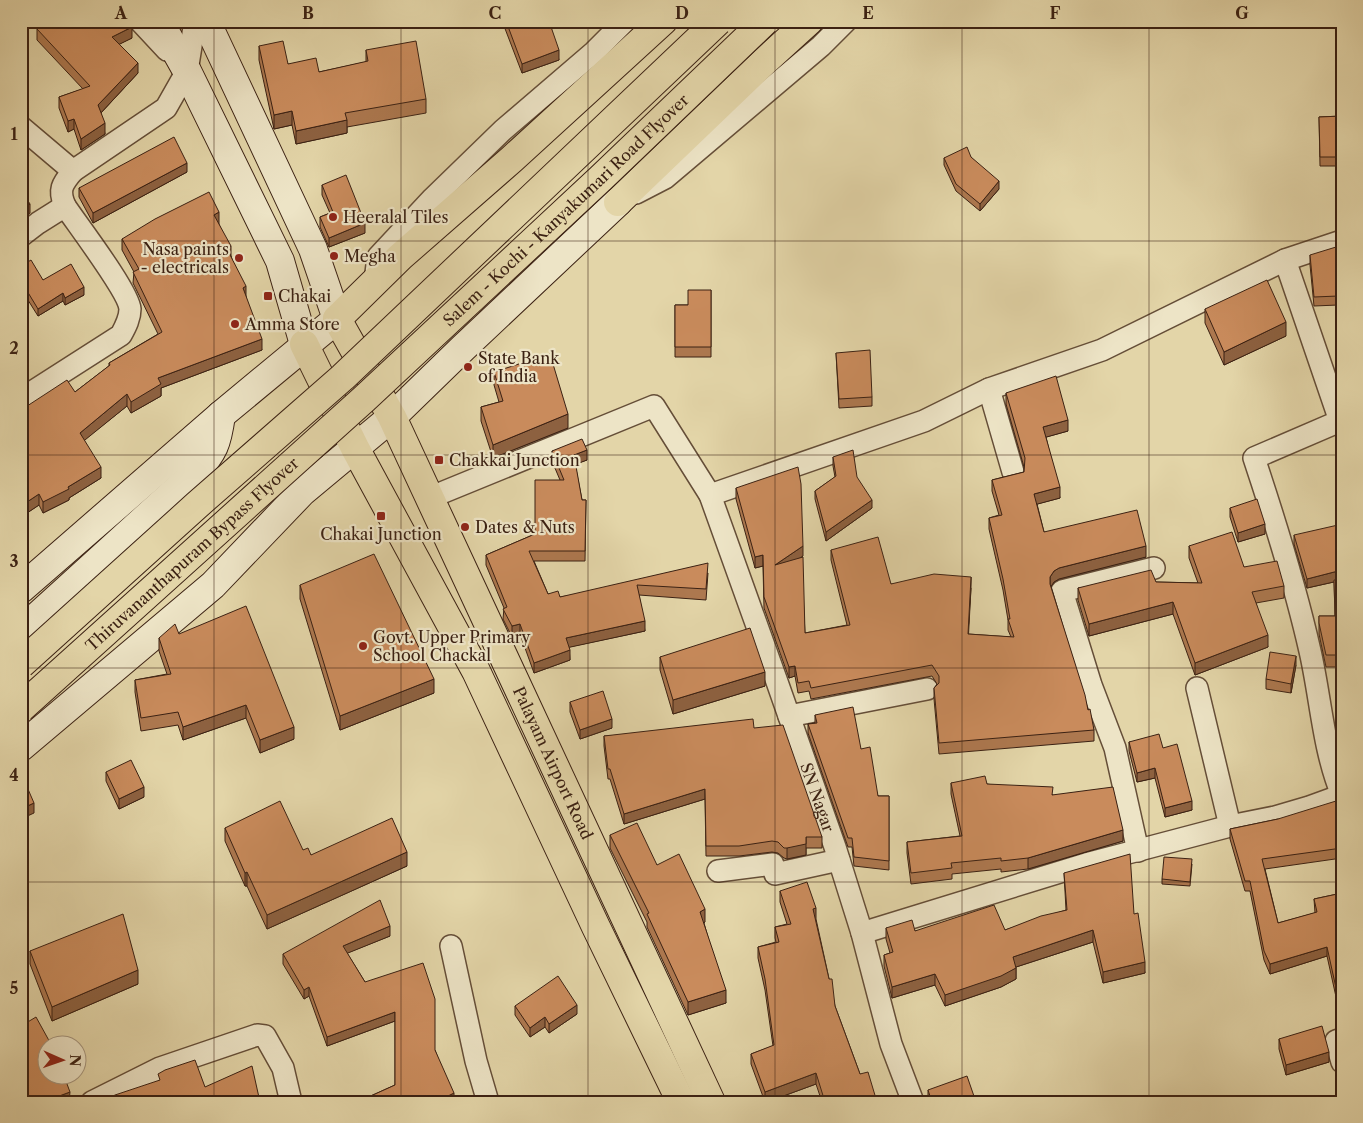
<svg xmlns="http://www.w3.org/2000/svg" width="1363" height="1123" font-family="'Libre Caslon Text',serif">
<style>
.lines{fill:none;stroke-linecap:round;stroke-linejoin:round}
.street-casing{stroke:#654e38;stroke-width:24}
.secondary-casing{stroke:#3b2113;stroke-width:30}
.primary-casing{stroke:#3b2113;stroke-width:30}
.highway-casing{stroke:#3b2113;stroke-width:30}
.street{stroke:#ede4c6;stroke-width:21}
.secondary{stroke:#ede4c6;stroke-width:28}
.primary{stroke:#e3d5a8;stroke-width:28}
.highway{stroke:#e3d5a8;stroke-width:28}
.highway-bridge-casing{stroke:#3b2113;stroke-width:30;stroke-linecap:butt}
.highway-bridge{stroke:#e3d5a8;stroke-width:28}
.wall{fill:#ad784f;stroke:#3b2113}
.shaded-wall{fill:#8d6140;stroke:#3b2113}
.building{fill:#c98b5c;stroke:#3b2113}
.grid{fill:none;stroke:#3b2113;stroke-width:1;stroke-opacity:0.55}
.poi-dot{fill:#8f2418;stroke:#ede4c6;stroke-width:2}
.labels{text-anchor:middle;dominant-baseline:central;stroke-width:4.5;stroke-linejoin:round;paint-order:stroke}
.street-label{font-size:16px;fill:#3b2113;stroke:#ede4c6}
.poi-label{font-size:16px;fill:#3b2113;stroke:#ede4c6;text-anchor:start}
.neatline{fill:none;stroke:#3b2113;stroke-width:2}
.grid-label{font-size:16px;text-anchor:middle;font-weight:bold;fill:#3b2113}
</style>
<rect width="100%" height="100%" fill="#e3d5a8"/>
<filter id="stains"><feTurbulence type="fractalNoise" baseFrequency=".004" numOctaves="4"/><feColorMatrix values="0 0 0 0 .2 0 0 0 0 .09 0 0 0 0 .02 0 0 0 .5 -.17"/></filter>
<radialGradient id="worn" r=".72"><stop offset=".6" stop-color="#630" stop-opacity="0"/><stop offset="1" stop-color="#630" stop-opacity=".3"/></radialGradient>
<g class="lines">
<g class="street-casing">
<g id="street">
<path d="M 140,21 L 167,50"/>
<path d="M 21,127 L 73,171 L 166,108 L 187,71 L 195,21"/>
<path d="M 636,193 L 665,178 L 821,46 L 846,21"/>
<path d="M 65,206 C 58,190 62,184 73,171"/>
<path d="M 21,236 L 38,223 L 65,206 C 77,224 129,292 130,309 C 130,318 126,326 121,335 L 21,399"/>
<path d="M 1285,260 L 1340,421 L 1254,458 C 1275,521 1295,585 1310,651 C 1321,699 1323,749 1342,795"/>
<path d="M 375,281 L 378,257 L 433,198 L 503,130 L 594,52 L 625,21"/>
<path d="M 989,389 L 1013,472"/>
<path d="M 710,495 L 924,421 L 989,389 L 1102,350 L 1285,260 L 1342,241"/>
<path id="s1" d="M 429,498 L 654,406 L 710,495 L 776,679 L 835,847 L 862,933 L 891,1044 L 913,1102"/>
<path d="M 1197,688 L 1230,826"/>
<path d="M 789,716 L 927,689"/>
<path d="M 1138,851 L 1115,748 L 1091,685 L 1062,591 L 1154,568"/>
<path d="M 718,871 L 773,864 L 775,874 L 839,860"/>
<path d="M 862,933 L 1086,864 L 1230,826 L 1275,817 L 1309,807 L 1342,795"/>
<path d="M 451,946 L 476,1061 L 488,1102"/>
<path d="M 1342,1039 L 1336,1041 L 1342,1062"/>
<path d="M 92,1102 L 160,1068 L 257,1035 L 265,1036 L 283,1068 L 291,1102"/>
</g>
</g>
<g class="secondary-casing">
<g id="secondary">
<path d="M 159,21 L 187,71 L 280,261 L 304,344"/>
<path d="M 21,589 L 221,415 L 337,319 L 313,249 L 206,21"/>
<path d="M 21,631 L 195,473 C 214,451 217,444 221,415"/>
<path d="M 21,747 L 213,585 L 302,492 L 392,417 L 463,348 L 618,202"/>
</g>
</g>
<g class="primary-casing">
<g id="primary">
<path id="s2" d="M 337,319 L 392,417 L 711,1102"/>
<path d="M 304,344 L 355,448 L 476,671 L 596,927 L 681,1102"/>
</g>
</g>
<g class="highway-casing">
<g id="highway">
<path d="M 618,202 L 765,61 L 809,21"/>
<path d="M 337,319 L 400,257 L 512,159 L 663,21"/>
</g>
</g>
<use href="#street" class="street"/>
<use href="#secondary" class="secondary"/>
<use href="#primary" class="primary"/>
<use href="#highway" class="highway"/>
<g class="highway-bridge-casing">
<g id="highway-bridge">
<path d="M 21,664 L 197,505 L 343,377 L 718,21"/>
<path id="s3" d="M 21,708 L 364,399 L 601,178 L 765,21"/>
</g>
</g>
<use href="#highway-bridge" class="highway-bridge"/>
</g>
<g class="wall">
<path d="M 36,21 L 93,21 L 95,24 L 132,38 L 119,44 L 138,73 L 101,113 L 105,134 L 81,150 L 74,129 L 68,132 L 59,108 L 59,97 L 83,89 L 37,40 L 37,29 L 40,26 Z"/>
<path d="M 504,21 L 549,21 L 559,60 L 522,73 L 504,26 Z"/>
<path d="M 259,46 L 288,64 L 319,72 L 366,62 L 366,50 L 426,99 L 426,113 L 347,127 L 347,133 L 296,144 L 292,125 L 274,129 L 259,60 Z"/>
<path d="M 1342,116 L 1342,166 L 1320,166 L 1319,117 Z"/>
<path d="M 971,157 L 999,189 L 980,211 L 956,191 L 944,165 L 944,158 Z"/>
<path d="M 187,172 L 93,223 L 79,197 L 79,188 Z"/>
<path d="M 322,185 L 365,233 L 329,247 L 320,227 L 320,217 L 330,213 L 322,195 Z"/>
<path d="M 219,223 L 219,224 L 246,297 L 262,350 L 161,388 L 161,396 L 131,413 L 127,406 L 84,440 L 101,478 L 69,498 L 69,500 L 43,513 L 39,505 L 21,517 L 75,392 L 109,366 L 109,363 L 158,334 L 133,283 L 134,272 L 122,250 L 122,239 Z"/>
<path d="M 1310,255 L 1338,296 L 1338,305 L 1314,306 L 1310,265 Z"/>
<path d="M 21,266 L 43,280 L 84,295 L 65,305 L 63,301 L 38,316 L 21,289 Z"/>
<path d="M 711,290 L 711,357 L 675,357 L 675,305 L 688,305 Z"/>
<path d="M 1205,309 L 1286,336 L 1224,365 L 1205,323 Z"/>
<path d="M 836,353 L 872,397 L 872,406 L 839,408 Z"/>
<path d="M 494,372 L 568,428 L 493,458 L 481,421 L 481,407 L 499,402 L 494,385 Z"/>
<path d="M 1006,393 L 1068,431 L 1046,437 L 1060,498 L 1037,504 L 1044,532 L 1146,557 L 1059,579 L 1054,582 L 1051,586 L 1088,710 L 1094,730 L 1094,741 L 939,754 L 934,699 L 934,688 L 937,684 L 932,676 L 811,699 L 809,691 L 798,693 L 795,676 L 789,678 L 764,608 L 763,566 L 755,568 L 736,499 L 736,488 L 803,556 L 801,558 L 805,633 L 847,625 L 831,560 L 831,550 L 891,584 L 971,588 L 968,634 L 1011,637 L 1008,630 L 1008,620 L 1003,590 L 989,529 L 989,518 L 999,515 L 992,491 L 992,480 L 1024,472 L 1024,467 L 1006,404 Z"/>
<path d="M 552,451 L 587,460 L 575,464 L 582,500 L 586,500 L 585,561 L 534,561 L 548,594 L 560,597 L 708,573 L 706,600 L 639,595 L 645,631 L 569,647 L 570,660 L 534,673 L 520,634 L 512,637 L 503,619 L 504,608 L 486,565 L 486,555 L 535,534 L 560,480 L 552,461 Z"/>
<path d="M 833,457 L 872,508 L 826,541 L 815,499 L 815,491 L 835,477 L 833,466 Z"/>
<path d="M 1230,508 L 1265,534 L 1238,542 L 1230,517 Z"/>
<path d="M 1294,535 L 1340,580 L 1342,580 L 1342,667 L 1326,667 L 1319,634 L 1319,616 L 1335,616 L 1334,582 L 1307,588 L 1294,544 Z"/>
<path d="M 1189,546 L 1244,567 L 1284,586 L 1284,598 L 1256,603 L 1268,647 L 1195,675 L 1173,614 L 1089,636 L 1078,600 L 1078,588 L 1156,582 L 1198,583 L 1189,558 Z"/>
<path d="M 300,585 L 434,693 L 340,730 L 300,599 Z"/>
<path d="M 179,634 L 294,739 L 260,753 L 246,718 L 183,740 L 178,725 L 141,731 L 135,692 L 135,680 L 167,674 L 159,651 L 159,638 Z"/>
<path d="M 660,657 L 765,686 L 673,714 L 660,670 Z"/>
<path d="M 1296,665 L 1291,693 L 1266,689 L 1266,679 Z"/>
<path d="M 570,702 L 612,728 L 580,739 L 570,712 Z"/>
<path d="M 815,715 L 861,749 L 878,796 L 889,796 L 889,870 L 854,866 L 852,847 L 848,847 L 808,733 L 808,724 L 815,723 Z"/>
<path d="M 1342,724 L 1342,751 L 1338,734 L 1338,725 Z"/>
<path d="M 754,728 L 822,837 L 822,848 L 806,848 L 806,855 L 787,859 L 784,858 L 778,853 L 772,852 L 739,856 L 706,856 L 705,799 L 624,824 L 610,779 L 608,779 L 604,746 L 604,736 Z"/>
<path d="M 1129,742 L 1163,748 L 1192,810 L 1165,817 L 1155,778 L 1137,782 L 1129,751 Z"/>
<path d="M 106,772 L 144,797 L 119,809 L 106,781 Z"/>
<path d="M 951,783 L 987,784 L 1053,795 L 1123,841 L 1028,869 L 1001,872 L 1001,869 L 952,874 L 952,879 L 911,884 L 907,853 L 907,842 L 960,836 L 951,794 Z"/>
<path d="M 1278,819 L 1342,840 L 1342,858 L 1265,869 L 1278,923 L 1315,913 L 1314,899 L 1342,893 L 1342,1015 L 1340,1015 L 1327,956 L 1270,974 L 1264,960 L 1250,891 L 1245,891 L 1230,839 L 1230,829 Z"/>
<path d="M 225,828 L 303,850 L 311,855 L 407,866 L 267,929 L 247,886 L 245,886 L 225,841 Z"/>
<path d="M 610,835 L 657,865 L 705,922 L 704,923 L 726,1003 L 688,1015 L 647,927 L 647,922 L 610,848 Z"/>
<path d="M 1192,864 L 1190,886 L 1162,884 L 1162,879 Z"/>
<path d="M 1064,873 L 1134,914 L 1145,973 L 1103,983 L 1093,942 L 1016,967 L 1016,979 L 1001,987 L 945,1006 L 935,985 L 892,998 L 884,966 L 884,955 L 890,953 L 886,939 L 886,928 L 915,931 L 1005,930 L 1066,910 Z"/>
<path d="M 780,891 L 816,919 L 835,1006 L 860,1074 L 877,1102 L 822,1102 L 816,1084 L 767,1102 L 765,1102 L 751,1064 L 751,1054 L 773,1046 L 765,990 L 758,958 L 758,947 L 776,942 L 775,938 L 775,927 L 787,924 L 780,902 Z"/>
<path d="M 390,936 L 347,953 L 365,982 L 435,1050 L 454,1102 L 364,1102 L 364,1099 L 395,1085 L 395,1021 L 327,1046 L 309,996 L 304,999 L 283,964 L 283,954 Z"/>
<path d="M 30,951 L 138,984 L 52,1021 L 30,964 Z"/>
<path d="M 515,1006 L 577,1014 L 549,1033 L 545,1027 L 530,1037 L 515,1015 Z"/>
<path d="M 1279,1039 L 1329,1062 L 1286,1075 L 1279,1049 Z"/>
<path d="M 928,1090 L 976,1102 L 928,1102 Z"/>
</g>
<g class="shaded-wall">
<path d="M 132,27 L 132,38 L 112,48 L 112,37 Z"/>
<path d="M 559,50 L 559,60 L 522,73 L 522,64 Z"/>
<path d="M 138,63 L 138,73 L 98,116 L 98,105 Z"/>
<path d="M 292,111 L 292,125 L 274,129 L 274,115 Z"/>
<path d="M 74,119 L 74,129 L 68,132 L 68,121 Z"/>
<path d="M 347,120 L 347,133 L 296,144 L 296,131 Z"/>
<path d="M 105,123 L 105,134 L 81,150 L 81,139 Z"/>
<path d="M 187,163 L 187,172 L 93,223 L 93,213 Z"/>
<path d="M 999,181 L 999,189 L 980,211 L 980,204 Z"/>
<path d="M 30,204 L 30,213 L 21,220 L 21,211 Z"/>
<path d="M 219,212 L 219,223 L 214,226 L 214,215 Z"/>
<path d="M 365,223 L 365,233 L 329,247 L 329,238 Z"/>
<path d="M 231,246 L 231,257 L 227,249 Z"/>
<path d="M 246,286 L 246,297 L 243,288 Z"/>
<path d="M 84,287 L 84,295 L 65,305 L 65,298 Z"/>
<path d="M 63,293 L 63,301 L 38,316 L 38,309 Z"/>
<path d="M 1286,322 L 1286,336 L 1224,365 L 1224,352 Z"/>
<path d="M 262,339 L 262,350 L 161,388 L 161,396 L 131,413 L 131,402 L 158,378 Z"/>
<path d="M 127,394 L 127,406 L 80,444 L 80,433 Z"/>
<path d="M 568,414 L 568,428 L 493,458 L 493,445 Z"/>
<path d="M 1068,420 L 1068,431 L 1043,438 L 1043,427 Z"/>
<path d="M 587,450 L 587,460 L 574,465 L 574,455 Z"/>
<path d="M 101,467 L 101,478 L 69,498 L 69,500 L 43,513 L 43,502 L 68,487 Z"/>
<path d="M 1060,487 L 1060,498 L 1034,505 L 1034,494 Z"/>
<path d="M 39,494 L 39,505 L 21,517 L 21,506 Z"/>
<path d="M 872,500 L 872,508 L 826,541 L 826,532 Z"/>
<path d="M 1265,524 L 1265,534 L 1238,542 L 1238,533 Z"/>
<path d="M 803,546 L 803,556 L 775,575 L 775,565 Z"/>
<path d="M 1146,546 L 1146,557 L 1059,579 L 1054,582 L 1050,588 L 1050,577 L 1054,571 L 1059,568 Z"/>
<path d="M 763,555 L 763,566 L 755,568 L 755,557 Z"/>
<path d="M 1342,570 L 1342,579 L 1338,581 L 1307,588 L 1307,579 Z"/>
<path d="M 971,577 L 971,588 L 968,644 L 968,634 Z"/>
<path d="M 1173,602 L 1173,614 L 1089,636 L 1089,624 Z"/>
<path d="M 645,621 L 645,631 L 566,648 L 566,638 Z"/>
<path d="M 520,624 L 520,634 L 512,637 L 512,626 Z"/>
<path d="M 1268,635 L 1268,647 L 1195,675 L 1195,663 Z"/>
<path d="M 570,650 L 570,660 L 534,673 L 534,663 Z"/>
<path d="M 1296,656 L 1296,665 L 1291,693 L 1291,684 Z"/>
<path d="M 795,666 L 795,676 L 789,678 L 789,667 Z"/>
<path d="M 765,672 L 765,686 L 673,714 L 673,700 Z"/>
<path d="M 434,679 L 434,693 L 340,730 L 340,716 Z"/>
<path d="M 246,705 L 246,718 L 183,740 L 183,727 Z"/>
<path d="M 612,719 L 612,728 L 580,739 L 580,730 Z"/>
<path d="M 294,727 L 294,739 L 260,753 L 260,740 Z"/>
<path d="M 1155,768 L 1155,778 L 1137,782 L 1137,773 Z"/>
<path d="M 144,787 L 144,797 L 119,809 L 119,799 Z"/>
<path d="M 705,789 L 705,799 L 624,824 L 624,814 Z"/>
<path d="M 1192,801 L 1192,810 L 1165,817 L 1165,808 Z"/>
<path d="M 34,803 L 34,813 L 21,819 L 21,809 Z"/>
<path d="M 1123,830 L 1123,841 L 1028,869 L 1028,858 Z"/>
<path d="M 806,837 L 806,855 L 787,859 L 787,848 Z"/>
<path d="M 407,852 L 407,866 L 267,929 L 267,915 Z"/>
<path d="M 247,872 L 247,886 L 245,886 L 245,873 Z"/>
<path d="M 816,908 L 816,919 L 813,920 L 813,909 Z"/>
<path d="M 705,909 L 705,922 L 700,925 L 700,912 Z"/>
<path d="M 390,926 L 390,936 L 343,955 L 343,946 Z"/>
<path d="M 1093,930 L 1093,942 L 1013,968 L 1013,957 Z"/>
<path d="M 1327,947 L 1327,956 L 1270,974 L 1270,964 Z"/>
<path d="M 1145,962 L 1145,973 L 1103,983 L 1103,972 Z"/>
<path d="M 1016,968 L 1016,979 L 1001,987 L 945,1006 L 945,995 Z"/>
<path d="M 138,970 L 138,984 L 52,1021 L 52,1007 Z"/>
<path d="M 935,974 L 935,985 L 892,998 L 892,987 Z"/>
<path d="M 309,987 L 309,996 L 304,999 L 304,990 Z"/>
<path d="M 726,990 L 726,1003 L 688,1015 L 688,1002 Z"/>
<path d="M 577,1005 L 577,1014 L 549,1033 L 549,1024 Z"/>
<path d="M 1342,1005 L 1342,1015 L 1340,1015 L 1340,1006 Z"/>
<path d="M 395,1012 L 395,1021 L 327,1046 L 327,1037 Z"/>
<path d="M 545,1017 L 545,1027 L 530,1037 L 530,1028 Z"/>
<path d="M 1329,1052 L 1329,1062 L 1286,1075 L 1286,1065 Z"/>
<path d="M 816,1073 L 816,1084 L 767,1102 L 765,1102 L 765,1092 Z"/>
<path d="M 70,1092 L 69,1102 L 43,1102 Z"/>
<path d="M 454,1093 L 454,1102 L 436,1102 Z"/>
</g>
<g class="building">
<path d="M 45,21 L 93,21 L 95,24 L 99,21 L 127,21 L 132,27 L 112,37 L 138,63 L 98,105 L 105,123 L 81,139 L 74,119 L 68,121 L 59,97 L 90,86 L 37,29 Z"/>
<path d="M 506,21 L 549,21 L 559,50 L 522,64 Z"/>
<path d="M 283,41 L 288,64 L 316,58 L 319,72 L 368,61 L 366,50 L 416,41 L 426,99 L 345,113 L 347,120 L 296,131 L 292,111 L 274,115 L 259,46 Z"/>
<path d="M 1342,116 L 1342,157 L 1320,157 L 1319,117 Z"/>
<path d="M 174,137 L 187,163 L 93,213 L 79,188 Z"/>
<path d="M 967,147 L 971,157 L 999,181 L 980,204 L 956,184 L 944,158 Z"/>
<path d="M 346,175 L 365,223 L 329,238 L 320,217 L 333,212 L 322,185 Z"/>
<path d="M 21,190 L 30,204 L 21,211 Z"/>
<path d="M 209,192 L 219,212 L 214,215 L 231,246 L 227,249 L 246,286 L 243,288 L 262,339 L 158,378 L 161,384 L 131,402 L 127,394 L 80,433 L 101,467 L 68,487 L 69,489 L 43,502 L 39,494 L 21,506 L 21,410 L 67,380 L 75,392 L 110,365 L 109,363 L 162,332 L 133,272 L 139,269 L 122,239 L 155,219 Z"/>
<path d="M 1336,247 L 1338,296 L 1314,297 L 1310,255 Z"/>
<path d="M 31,260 L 43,280 L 71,264 L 84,287 L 65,298 L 63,293 L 38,309 L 21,281 L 21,266 Z"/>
<path d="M 1267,280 L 1286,322 L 1224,352 L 1205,309 Z"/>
<path d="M 688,290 L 711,290 L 711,347 L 675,347 L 675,305 L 688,305 Z"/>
<path d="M 870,350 L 872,397 L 839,399 L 836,353 Z"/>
<path d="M 550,354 L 568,414 L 493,445 L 481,407 L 503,401 L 494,372 Z"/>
<path d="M 1056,376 L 1068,420 L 1043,427 L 1060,487 L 1034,494 L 1044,532 L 1137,510 L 1146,546 L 1059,568 L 1054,571 L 1050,577 L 1050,584 L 1085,695 L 1088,710 L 1090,709 L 1094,730 L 939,743 L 934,688 L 939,683 L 939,676 L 932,665 L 811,688 L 809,681 L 798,683 L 795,666 L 789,667 L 764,597 L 763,555 L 755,557 L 736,488 L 798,467 L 801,484 L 803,546 L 775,565 L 803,557 L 805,633 L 850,625 L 831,550 L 878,537 L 891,584 L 934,574 L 971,577 L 968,634 L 1014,637 L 1008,619 L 1010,619 L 1003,579 L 989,518 L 1002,515 L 992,480 L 1024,472 L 1025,458 L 1006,393 Z"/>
<path d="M 582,439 L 587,450 L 574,455 L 582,500 L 586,500 L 585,551 L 529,551 L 548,594 L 558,591 L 560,597 L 708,563 L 706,589 L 637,585 L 645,621 L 566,638 L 570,650 L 534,663 L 520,624 L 512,626 L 503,609 L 507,607 L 486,555 L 535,534 L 535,480 L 564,480 L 552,451 Z"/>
<path d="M 853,450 L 857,477 L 872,500 L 826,532 L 815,491 L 836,476 L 833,457 Z"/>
<path d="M 1257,499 L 1265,524 L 1238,533 L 1230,508 Z"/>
<path d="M 1338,525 L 1340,535 L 1342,535 L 1342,570 L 1338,571 L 1307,579 L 1294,535 Z"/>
<path d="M 1232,532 L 1244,567 L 1277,561 L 1284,586 L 1252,592 L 1268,635 L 1195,663 L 1173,602 L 1089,624 L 1078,588 L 1151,570 L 1156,582 L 1202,583 L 1189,546 Z"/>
<path d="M 374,554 L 434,679 L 340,716 L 300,585 Z"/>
<path d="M 1334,580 L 1342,580 L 1342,655 L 1326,655 L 1319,623 L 1319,616 L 1335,616 Z"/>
<path d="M 246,606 L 294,727 L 260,740 L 246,705 L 183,727 L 178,712 L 141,718 L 135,680 L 171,674 L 159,638 L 175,624 L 179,634 Z"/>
<path d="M 750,628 L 765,672 L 673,700 L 660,657 Z"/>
<path d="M 1270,652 L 1296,656 L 1291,684 L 1266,679 Z"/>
<path d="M 603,691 L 612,719 L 580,730 L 570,702 Z"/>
<path d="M 853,707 L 861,749 L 870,747 L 878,796 L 889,796 L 889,861 L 854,857 L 852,838 L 848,838 L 808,724 L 817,723 L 815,715 Z"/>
<path d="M 753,719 L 754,728 L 783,725 L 822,837 L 806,837 L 806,844 L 787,848 L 784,848 L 778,842 L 772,841 L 739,846 L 706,846 L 705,789 L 624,814 L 610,769 L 608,769 L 604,736 Z"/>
<path d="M 1342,724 L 1342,742 L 1338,725 Z"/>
<path d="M 1159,734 L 1163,748 L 1177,744 L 1192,801 L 1165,808 L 1155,768 L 1137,773 L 1129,742 Z"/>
<path d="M 131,760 L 144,787 L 119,799 L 106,772 Z"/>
<path d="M 21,773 L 34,803 L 21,809 Z"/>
<path d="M 985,776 L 987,784 L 1053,787 L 1052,795 L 1113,787 L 1123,830 L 1028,858 L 1001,861 L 1001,858 L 951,863 L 952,868 L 911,873 L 907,842 L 962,836 L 951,783 Z"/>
<path d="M 280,801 L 303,850 L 308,848 L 311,855 L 392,818 L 407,852 L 267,915 L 247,872 L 245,873 L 225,828 Z"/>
<path d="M 1336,801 L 1342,840 L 1342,848 L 1262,859 L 1278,923 L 1317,912 L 1314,899 L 1342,893 L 1342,1005 L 1340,1006 L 1327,947 L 1270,964 L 1264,951 L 1250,881 L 1245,881 L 1230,829 L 1278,819 Z"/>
<path d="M 637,823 L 657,865 L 679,854 L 705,909 L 700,912 L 726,990 L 688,1002 L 647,914 L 649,913 L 610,835 Z"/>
<path d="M 1130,854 L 1134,914 L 1138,913 L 1145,962 L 1103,972 L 1093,930 L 1013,957 L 1016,968 L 1001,976 L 945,995 L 935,974 L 892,987 L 884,955 L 893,952 L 886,928 L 912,920 L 915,931 L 994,905 L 1005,930 L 1041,916 L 1067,910 L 1064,873 Z"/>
<path d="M 1164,857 L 1192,859 L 1190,882 L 1162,879 Z"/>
<path d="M 807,882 L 816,908 L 813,909 L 829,979 L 832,979 L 835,1006 L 860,1074 L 868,1072 L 877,1102 L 825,1102 L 816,1073 L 765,1092 L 751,1054 L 774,1045 L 765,979 L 758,947 L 779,942 L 775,927 L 791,924 L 780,891 Z"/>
<path d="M 380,900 L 390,926 L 343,946 L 365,982 L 423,963 L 435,999 L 435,1050 L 454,1093 L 436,1102 L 366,1102 L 364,1099 L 395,1085 L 395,1012 L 327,1037 L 309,987 L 304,990 L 283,954 Z"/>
<path d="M 123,914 L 138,970 L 52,1007 L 30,951 Z"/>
<path d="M 558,976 L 577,1005 L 549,1024 L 545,1017 L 530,1028 L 515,1006 Z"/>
<path d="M 36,1017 L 52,1046 L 48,1046 L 48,1076 L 64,1076 L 70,1092 L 43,1102 L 21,1102 L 21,1026 Z"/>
<path d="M 1322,1026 L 1329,1052 L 1286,1065 L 1279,1039 Z"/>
<path d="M 195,1060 L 205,1087 L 252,1066 L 260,1102 L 102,1102 L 115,1095 L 160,1080 L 158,1074 L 165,1070 Z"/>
<path d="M 967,1076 L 976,1102 L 932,1102 L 928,1090 Z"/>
</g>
<path class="grid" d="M 214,21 L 214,1102M 401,21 L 401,1102M 588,21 L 588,1102M 775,21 L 775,1102M 962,21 L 962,1102M 1149,21 L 1149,1102M 21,241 L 1342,241M 21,455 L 1342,455M 21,668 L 1342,668M 21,882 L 1342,882"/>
<g class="poi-dot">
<circle cx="333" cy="217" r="5"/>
<circle cx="334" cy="256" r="5"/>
<circle cx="239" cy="258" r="5"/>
<rect x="263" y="291" width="10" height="10" rx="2.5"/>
<circle cx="235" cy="324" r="5"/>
<circle cx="468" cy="367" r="5"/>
<rect x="434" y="455" width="10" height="10" rx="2.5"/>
<rect x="376" y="511" width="10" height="10" rx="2.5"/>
<circle cx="465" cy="527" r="5"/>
<circle cx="363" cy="646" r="5"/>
</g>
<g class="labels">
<g class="street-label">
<text stroke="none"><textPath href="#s3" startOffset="738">Salem - Kochi - Kanyakumari Road Flyover</textPath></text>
<text stroke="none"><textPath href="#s3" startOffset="230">Thiruvananthapuram Bypass Flyover</textPath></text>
<text stroke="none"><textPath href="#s2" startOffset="494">Palayam Airport Road</textPath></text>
<text stroke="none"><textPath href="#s1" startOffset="669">SN Nagar</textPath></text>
</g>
<g class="poi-label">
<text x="343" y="217">Heeralal Tiles</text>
<text x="229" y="249" text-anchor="end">Nasa paints<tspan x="229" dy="18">- electricals</tspan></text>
<text x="344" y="256">Megha</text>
<text x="278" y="296">Chakai</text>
<text x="245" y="324">Amma Store</text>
<text x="478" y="358">State Bank<tspan x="478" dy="18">of India</tspan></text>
<text x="449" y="460">Chakkai Junction</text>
<text x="475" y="527">Dates &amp; Nuts</text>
<text x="381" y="534" text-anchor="middle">Chakai Junction</text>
<text x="373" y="637">Govt. Upper Primary<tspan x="373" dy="18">School Chackal</tspan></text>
</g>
</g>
<rect width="1363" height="1123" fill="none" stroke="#e3d5a8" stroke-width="55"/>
<g transform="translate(62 1060) rotate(92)"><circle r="24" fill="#ede4c6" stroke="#a6967e"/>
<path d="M0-4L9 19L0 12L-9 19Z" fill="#8f2418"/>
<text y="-8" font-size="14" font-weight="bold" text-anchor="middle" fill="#3b2113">N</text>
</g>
<rect x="28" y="28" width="1308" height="1068" class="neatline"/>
<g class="grid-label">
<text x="121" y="19">A</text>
<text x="308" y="19">B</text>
<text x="495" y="19">C</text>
<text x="682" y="19">D</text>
<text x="868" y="19">E</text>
<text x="1055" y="19">F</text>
<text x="1242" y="19">G</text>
<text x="14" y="140">1</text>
<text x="14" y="354">2</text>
<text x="14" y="567">3</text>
<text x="14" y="781">4</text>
<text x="14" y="994">5</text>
</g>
<rect width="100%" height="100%" filter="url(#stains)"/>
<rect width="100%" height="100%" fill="url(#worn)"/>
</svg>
